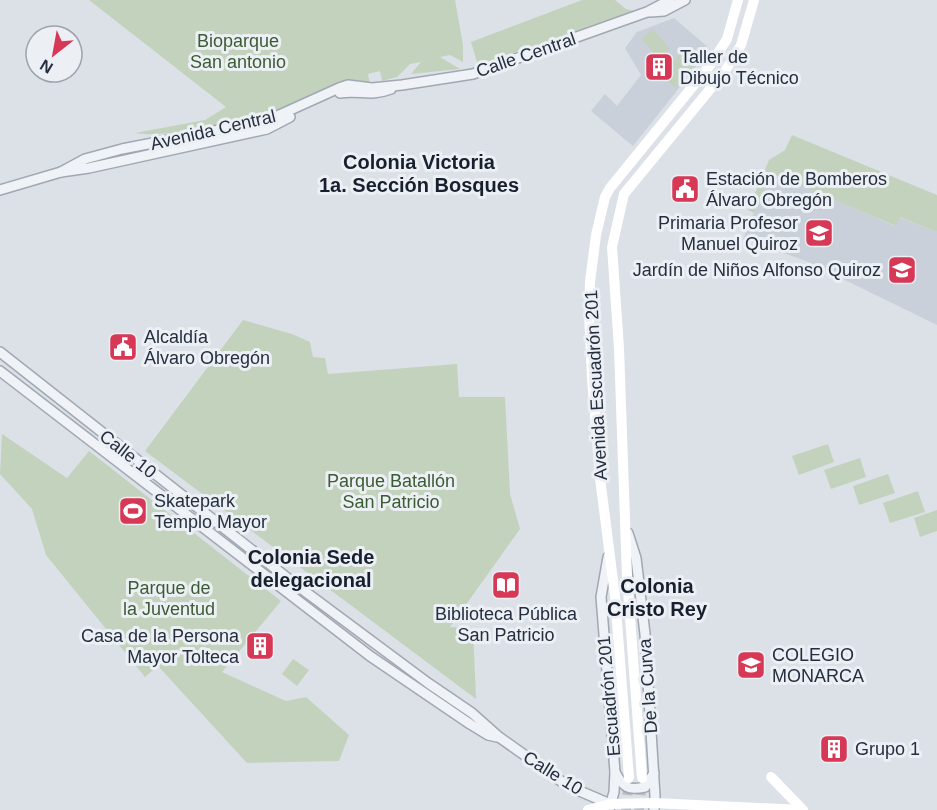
<svg xmlns="http://www.w3.org/2000/svg" width="937" height="810" font-family="Arial,sans-serif">
<style>
.built{fill:#cad0da}
.green{fill:#c3d2bd}
.lines{fill:none;stroke-linecap:round;stroke-linejoin:round}
.secondary-tunnel{stroke:#b7bdc6;stroke-width:10;stroke-dasharray:10 5;stroke-linecap:butt}
.tertiary-casing{stroke:#a1a8b2;stroke-width:12}
.tertiary{stroke:#eff2f6;stroke-width:9}
.secondary{stroke:#fff;stroke-width:10}
.labels{text-anchor:middle;dominant-baseline:central;stroke-width:6;stroke-linejoin:round;paint-order:stroke}
.park-label{font-size:18px;fill:#3b5b32;stroke:#ecf0f5}
.street-label{font-size:18px;fill:#252f3f;stroke:#ecf0f5}
.poi-label{font-size:18px;fill:#252f3f;stroke:#ecf0f5;text-anchor:start}
.neighbourhood-label{font-size:20px;font-weight:bold;fill:#18202f;stroke:#ecf0f5}
</style>
<rect width="100%" height="100%" fill="#dce1e8"/>
<g class="built">
<path d="M 674,18 L 710,49 L 633,146 L 591,111 L 605,94 L 617,106 L 641,75 L 625,48 L 637,32 Z"/>
<path d="M 771,172 L 895,226 L 899,217 L 937,232 L 937,325 L 806,261 L 743,239 Z"/>
</g>
<g class="green">
<path d="M 89,0 L 455,0 L 463,45 L 463,62 L 450,55 L 440,57 L 460,69 L 411,74 L 421,62 L 410,64 L 397,77 L 382,81 L 380,71 L 368,74 L 370,85 C 363,84 354,81 347,82 C 324,84 301,102 279,111 C 252,121 162,139 135,133 L 205,120 L 226,107 Z"/>
<path d="M 582,0 L 615,0 L 626,9 L 636,11 L 478,65 L 471,42 Z"/>
<path d="M 653,29 L 670,49 L 658,58 L 641,38 Z"/>
<path d="M 681,52 L 696,64 L 676,88 L 661,76 Z"/>
<path d="M 792,135 L 937,195 L 937,232 L 900,217 L 896,226 L 771,173 L 754,213 L 748,210 L 769,160 L 785,150 Z"/>
<path d="M 243,320 L 292,334 L 310,342 L 313,357 L 325,358 L 328,374 L 457,364 L 459,397 L 505,397 L 510,494 L 520,529 L 450,627 L 473,628 L 476,699 L 145,451 Z"/>
<path d="M 2,434 L 67,478 L 89,451 L 281,601 L 222,672 L 286,701 L 306,697 L 349,735 L 339,761 L 247,763 L 158,666 L 145,677 L 46,555 L 32,509 L 0,474 Z"/>
<path d="M 828,444 L 834,462 L 799,475 L 792,456 Z"/>
<path d="M 860,458 L 866,477 L 831,489 L 824,470 Z"/>
<path d="M 888,474 L 895,493 L 859,505 L 853,486 Z"/>
<path d="M 918,491 L 925,512 L 890,523 L 883,503 Z"/>
<path d="M 937,510 L 937,531 L 920,537 L 914,518 Z"/>
<path d="M 293,659 L 309,670 L 297,686 L 282,674 Z"/>
</g>
<g class="lines">
<g class="secondary-tunnel">
<path d="M 626,810 L 629,779"/>
<path d="M 639,810 L 642,778"/>
</g>
<g class="tertiary-casing">
<g id="tertiary">
<path d="M 650,12 L 664,11 L 685,0"/>
<path d="M 340,93 C 361,90 370,97 391,89"/>
<path d="M 61,172 L 85,159 L 122,149 L 266,121 L 339,88 L 348,85 L 372,88 L 402,85 L 473,74 L 647,12 L 670,0"/>
<path d="M 0,190 L 61,172 L 89,168 L 267,129 L 290,117"/>
<path d="M 0,352 L 295,584 L 428,683 L 472,713 L 499,737 L 568,786 L 610,804"/>
<path d="M 0,371 L 370,656 L 470,724 L 488,735 L 497,737"/>
<path d="M 628,533 L 636,558 L 645,634 L 655,796 L 654,810"/>
<path d="M 608,557 L 601,597 L 615,772 L 614,792 L 609,810"/>
<path d="M 615,772 C 623,787 628,791 645,787 L 654,773"/>
</g>
</g>
<use href="#tertiary" class="tertiary"/>
<g class="secondary">
<path d="M 771,777 L 803,810"/>
<path d="M 629,778 L 615,596 L 600,478 L 592,378 L 589,313 L 590,282 L 596,235 L 605,197 L 610,188 L 711,64 L 727,39 L 738,0"/>
<path d="M 642,778 L 627,577 L 619,348 L 612,247 L 624,194 L 725,71 L 741,45 L 754,0"/>
<path d="M 588,810 L 610,804 L 654,803 L 802,810"/>
</g>
</g>
<defs>
<g id="building-square" transform="scale(1.5)"><rect x="-9" y="-9" width="18" height="18" rx="4" fill="#d63855" stroke="#ecf0f5"/><path d="M-4-6H4V6H1V3H-1V6H-4ZM-2.5-4.3h1.7v1.8h-1.7ZM.8-4.3h1.7v1.8H.8ZM-2.5-1h1.7V.8h-1.7ZM.8-1h1.7V.8H.8Z" fill="#fff"/></g>
<g id="civic-square" transform="scale(1.5)"><rect x="-9" y="-9" width="18" height="18" rx="4" fill="#d63855" stroke="#ecf0f5"/><path d="M-.6-6.5H3V-4.5H.6V-3L4-1V1h2V6H-6V1h2V-1L-.6-3ZM-1.2 2.5V6h2.4V2.5Z" fill="#fff"/></g>
<g id="school-square" transform="scale(1.5)"><rect x="-9" y="-9" width="18" height="18" rx="4" fill="#d63855" stroke="#ecf0f5"/><path d="M0-5L7-2L0 1L-7-2ZM-4 1L0 2.5L4 1V4Q0 6-4 4Z" fill="#fff"/></g>
<g id="stadium-square" transform="scale(1.5)"><rect x="-9" y="-9" width="18" height="18" rx="4" fill="#d63855" stroke="#ecf0f5"/><path d="M0-5a6.5 5 0 1 0 0 10a6.5 5 0 1 0 0-10ZM-3.5-1.8h7v3.6h-7Z" fill="#fff"/></g>
<g id="library-square" transform="scale(1.5)"><rect x="-9" y="-9" width="18" height="18" rx="4" fill="#d63855" stroke="#ecf0f5"/><path d="M-6-4Q-3-5.5-.7-3.5V5Q-3 3-6 4ZM6-4Q3-5.5 .7-3.5V5Q3 3 6 4Z" fill="#fff"/></g>
</defs>
<g fill-rule="evenodd">
<use href="#building-square" x="659" y="67"/>
<use href="#civic-square" x="685" y="189"/>
<use href="#school-square" x="819" y="233"/>
<use href="#school-square" x="902" y="270"/>
<use href="#civic-square" x="123" y="347"/>
<use href="#stadium-square" x="133" y="511"/>
<use href="#library-square" x="506" y="585"/>
<use href="#building-square" x="260" y="646"/>
<use href="#school-square" x="751" y="665"/>
<use href="#building-square" x="834" y="749"/>
</g>
<g class="labels">
<g class="park-label">
<text x="238" y="41">Bioparque<tspan x="238" dy="21">San antonio</tspan></text>
<text x="391" y="481">Parque Batallón<tspan x="391" dy="21">San Patricio</tspan></text>
<text x="169" y="588">Parque de<tspan x="169" dy="21">la Juventud</tspan></text>
</g>
<g class="street-label">
<text transform="translate(526 55) rotate(-19)">Calle Central</text>
<text transform="translate(213 130) rotate(-13)">Avenida Central</text>
<text transform="translate(596 385) rotate(-93)">Avenida Escuadrón 201</text>
<text transform="translate(128 454) rotate(38)">Calle 10</text>
<text transform="translate(648 686) rotate(-94)">De la Curva</text>
<text transform="translate(609 696) rotate(-95)">Escuadrón 201</text>
<text transform="translate(553 773) rotate(32)">Calle 10</text>
</g>
<g class="poi-label">
<text x="680" y="57">Taller de<tspan x="680" dy="21">Dibujo Técnico</tspan></text>
<text x="706" y="179">Estación de Bomberos<tspan x="706" dy="21">Álvaro Obregón</tspan></text>
<text x="798" y="223" text-anchor="end">Primaria Profesor<tspan x="798" dy="21">Manuel Quiroz</tspan></text>
<text x="881" y="270" text-anchor="end">Jardín de Niños Alfonso Quiroz</text>
<text x="144" y="337">Alcaldía<tspan x="144" dy="21">Álvaro Obregón</tspan></text>
<text x="154" y="501">Skatepark<tspan x="154" dy="21">Templo Mayor</tspan></text>
<text x="506" y="614" text-anchor="middle">Biblioteca Pública<tspan x="506" dy="21">San Patricio</tspan></text>
<text x="239" y="636" text-anchor="end">Casa de la Persona<tspan x="239" dy="21">Mayor Tolteca</tspan></text>
<text x="772" y="655">COLEGIO<tspan x="772" dy="21">MONARCA</tspan></text>
<text x="855" y="749">Grupo 1</text>
</g>
<g class="neighbourhood-label">
<text x="419" y="162">Colonia Victoria<tspan x="419" dy="23">1a. Sección Bosques</tspan></text>
<text x="311" y="557">Colonia Sede<tspan x="311" dy="23">delegacional</tspan></text>
<text x="657" y="586">Colonia<tspan x="657" dy="23">Cristo Rey</tspan></text>
</g>
</g>
<g transform="translate(54 54) rotate(211)"><circle r="28" fill="#ecf0f5" stroke="#9ca3ac" stroke-width="1.5"/>
<path d="M0-4.5L10 22L0 15L-10 22Z" fill="#d63855"/>
<text y="-9" font-size="16" font-weight="bold" text-anchor="middle" fill="#252f3f">N</text>
</g>
</svg>
